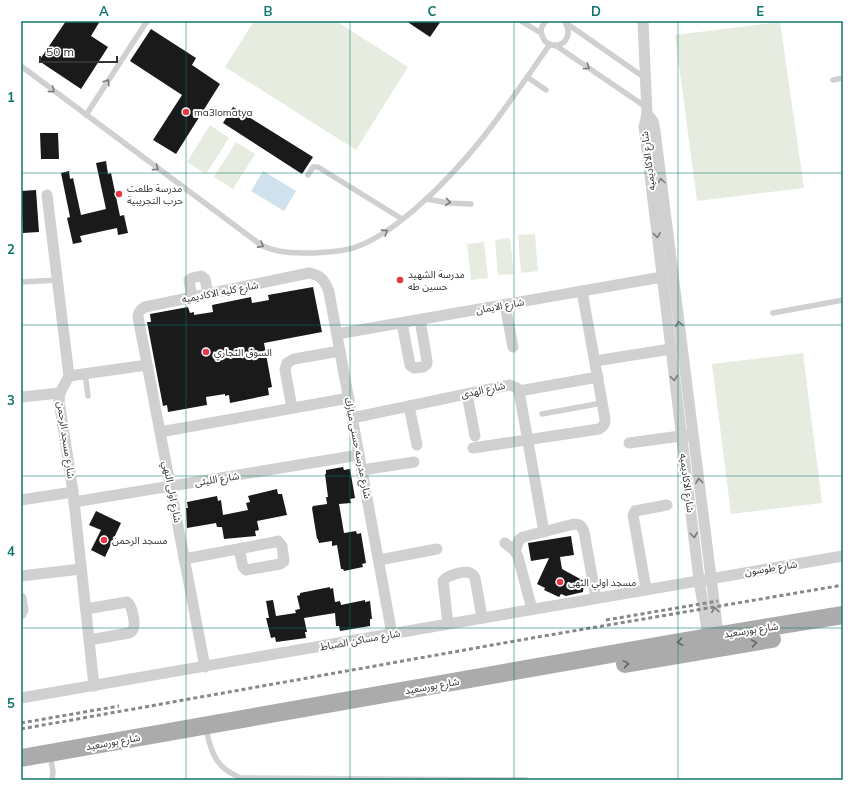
<svg xmlns="http://www.w3.org/2000/svg" width="864" height="801" font-family="Mulish,'Noto Sans Arabic',sans-serif">
<style>
.green{fill:#e6ecdf}
.water{fill:#cfe2ee}
.building{fill:#1a1a1a}
.lines{fill:none;stroke-linecap:round;stroke-linejoin:round}
.lane{stroke:#d0d0d0;stroke-width:5.5}
.street{stroke:#d0d0d0;stroke-width:11}
.primary{stroke:#ababab;stroke-width:18}
.rail{stroke:#888;stroke-width:3;stroke-dasharray:4 3;stroke-linecap:butt}
.oneway{stroke:#7a7a7a}
.oneway2{stroke:#636363}
.grid{fill:none;stroke:#0f766e;stroke-width:1;stroke-opacity:0.55}
.poi-dot{fill:#e63946;stroke:#fff;stroke-width:1.5}
.labels{text-anchor:middle;dominant-baseline:central;stroke-width:4;stroke-linejoin:round;paint-order:stroke}
.poi-label{font-size:10px;fill:#333;stroke:#fff;text-anchor:start}
.street-label{font-size:10px;fill:#333;stroke:#fff}
.neatline{fill:none;stroke:#0f766e;stroke-width:1.5}
.grid-label{font-size:13px;text-anchor:middle;font-weight:bold;fill:#0f766e}
</style>
<rect width="100%" height="100%" fill="#fff"/>
<g class="green">
<path d="M 254,21 L 336,21 L 408,67 L 356,150 L 225,67 Z"/>
<path d="M 780,22 L 804,188 L 697,201 L 675,35 Z"/>
<path d="M 210,125 L 229,138 L 206,174 L 187,162 Z"/>
<path d="M 236,142 L 255,154 L 233,189 L 214,177 Z"/>
<path d="M 535,234 L 538,271 L 521,273 L 518,235 Z"/>
<path d="M 510,238 L 514,274 L 498,275 L 495,240 Z"/>
<path d="M 484,242 L 488,278 L 471,280 L 467,244 Z"/>
<path d="M 803,353 L 822,503 L 731,514 L 712,364 Z"/>
</g>
<path class="water" d="M 263,171 L 296,191 L 284,211 L 251,191 Z"/>
<g class="building">
<path d="M 66,21 L 100,21 L 91,36 L 108,47 L 81,89 L 39,61 Z"/>
<path d="M 406,21 L 441,21 L 430,37 Z"/>
<path d="M 151,29 L 196,58 L 192,65 L 220,84 L 176,154 L 153,140 L 182,95 L 130,61 Z"/>
<path d="M 233,107 L 313,157 L 302,174 L 223,123 Z"/>
<path d="M 40,133 L 58,133 L 59,159 L 41,159 Z"/>
<path d="M 106,161 L 108,174 L 111,173 L 120,216 L 124,215 L 128,233 L 118,235 L 117,228 L 80,236 L 82,242 L 73,244 L 67,218 L 70,217 L 61,173 L 69,171 L 70,179 L 73,178 L 81,215 L 106,209 L 96,163 Z"/>
<path d="M 36,190 L 39,232 L 23,233 L 21,191 Z"/>
<path d="M 313,287 L 322,332 L 264,343 L 272,387 L 268,388 L 269,395 L 230,403 L 229,395 L 225,396 L 225,394 L 206,397 L 207,405 L 168,412 L 167,405 L 163,406 L 147,322 L 151,322 L 150,314 L 188,307 L 190,313 L 194,312 L 194,315 L 213,312 L 212,305 L 251,297 L 252,303 L 269,300 L 268,295 Z"/>
<path d="M 343,467 L 344,470 L 350,469 L 355,498 L 350,499 L 351,503 L 339,504 L 344,533 L 356,531 L 357,534 L 361,533 L 366,563 L 362,564 L 363,567 L 344,571 L 343,569 L 341,569 L 337,545 L 332,546 L 332,541 L 319,543 L 318,539 L 317,539 L 312,508 L 313,506 L 327,504 L 326,497 L 328,497 L 325,474 L 326,474 L 326,470 Z"/>
<path d="M 277,489 L 278,494 L 282,494 L 287,515 L 257,521 L 259,530 L 255,531 L 256,536 L 224,539 L 222,527 L 217,527 L 216,523 L 187,528 L 186,508 L 188,508 L 187,502 L 217,496 L 218,501 L 221,500 L 223,515 L 248,510 L 246,503 L 250,502 L 248,496 Z"/>
<path d="M 96,511 L 121,523 L 105,557 L 91,550 L 101,530 L 89,525 Z"/>
<path d="M 571,536 L 574,555 L 560,557 L 562,569 L 584,581 L 583,592 L 566,596 L 561,594 L 559,597 L 544,590 L 545,588 L 537,584 L 549,558 L 531,561 L 528,543 Z"/>
<path d="M 330,587 L 330,589 L 333,588 L 335,602 L 340,601 L 341,605 L 365,600 L 365,602 L 370,601 L 372,619 L 370,619 L 370,626 L 340,631 L 339,626 L 336,626 L 335,613 L 304,618 L 307,632 L 305,632 L 306,638 L 276,642 L 275,637 L 271,638 L 266,618 L 269,618 L 266,601 L 273,600 L 276,616 L 296,613 L 295,610 L 300,609 L 297,596 L 300,595 L 300,593 Z"/>
</g>
<g class="lines">
<g class="lane">
<path d="M 521,21 L 541,33"/>
<path d="M 546,21 C 542,25 540,30 542,35 C 547,54 576,45 566,24"/>
<path d="M 566,23 L 645,78"/>
<path d="M 555,45 L 646,107"/>
<path d="M 21,66 L 261,245 C 277,253 293,253 311,253 C 328,252 345,252 361,245 C 381,237 398,223 414,210 C 471,161 508,105 550,44"/>
<path d="M 527,77 L 546,90"/>
<path d="M 833,80 L 843,78"/>
<path d="M 86,115 L 147,21"/>
<path d="M 308,175 L 313,167 L 318,167 L 402,219"/>
<path d="M 426,199 L 449,203 L 471,204"/>
<path d="M 21,282 L 57,280"/>
<path d="M 773,313 L 843,300"/>
<path d="M 85,373 L 88,396"/>
<path d="M 542,414 L 602,403"/>
<path d="M 207,733 C 212,756 218,769 241,778 L 526,780"/>
<path d="M 51,759 L 53,772 L 52,780"/>
</g>
<g class="street">
<path d="M 643,21 L 647,114 L 644,127 L 645,134 L 699,580 L 709,642"/>
<path d="M 647,114 L 653,121 L 655,131 L 719,641"/>
<path d="M 47,195 L 69,376 L 60,393 L 59,401 L 73,492 L 94,686"/>
<path d="M 192,297 L 189,280 L 192,278 L 201,276 L 205,279 L 208,294"/>
<path d="M 505,305 L 513,347"/>
<path d="M 402,323 L 410,365 L 414,368 L 423,367 L 427,364 L 427,361 L 420,320"/>
<path d="M 337,334 L 662,277"/>
<path d="M 595,361 L 677,348"/>
<path d="M 69,376 L 147,365"/>
<path d="M 519,391 L 598,377"/>
<path d="M 467,394 L 475,436"/>
<path d="M 21,397 L 60,393"/>
<path d="M 409,406 L 417,445"/>
<path d="M 292,408 L 285,370 L 287,363 L 294,359 L 340,351"/>
<path d="M 352,418 L 510,385 L 517,388 L 519,391 L 544,532"/>
<path d="M 160,432 L 349,398"/>
<path d="M 629,443 L 688,435"/>
<path d="M 473,448 L 599,429 C 604,426 605,424 605,419 L 582,291"/>
<path d="M 362,470 L 414,462"/>
<path d="M 21,500 L 73,492"/>
<path d="M 74,502 L 359,455"/>
<path d="M 505,543 L 515,551 L 518,557 L 532,609"/>
<path d="M 515,551 L 519,540 L 523,537 L 574,524 C 580,524 582,526 584,532 L 596,598"/>
<path d="M 184,559 L 275,542 L 278,541 L 282,546 L 284,561 L 280,564 L 246,570 L 243,567 L 239,549"/>
<path d="M 379,560 L 437,549"/>
<path d="M 21,576 L 81,569"/>
<path d="M 646,589 L 633,515 L 635,511 L 667,505"/>
<path d="M 21,598 L 23,610 L 21,614"/>
<path d="M 86,609 L 127,602 C 132,605 136,624 133,629 C 132,632 131,632 129,633 L 89,640"/>
<path d="M 448,624 L 443,581 C 446,576 464,570 470,573 C 473,574 473,575 475,578 L 482,617"/>
<path d="M 205,667 L 138,317 C 138,312 140,310 145,307 L 309,273 C 321,275 325,281 329,292 L 392,634"/>
<path d="M 21,698 C 295,652 569,601 843,556"/>
</g>
<g class="primary">
<path d="M 625,664 L 772,639"/>
<path d="M 21,758 L 708,637 L 843,615"/>
</g>
<g class="rail">
<path d="M 606,620 L 718,601"/>
<path d="M 21,723 L 119,706"/>
<path d="M 21,729 L 532,638 L 843,585"/>
</g>
</g>
<defs><path id="oneway-chevron" d="M-2-3.5L2.5 0L-2 3.5" fill="none" stroke-width="1.6" stroke-linecap="round" stroke-linejoin="round"/></defs>
<g class="oneway">
<use href="#oneway-chevron" transform="translate(587 67) rotate(34)"/>
<use href="#oneway-chevron" transform="translate(107 82) rotate(-57)"/>
<use href="#oneway-chevron" transform="translate(52 90) rotate(37)"/>
<use href="#oneway-chevron" transform="translate(156 168) rotate(37)"/>
<use href="#oneway-chevron" transform="translate(661 181) rotate(-97)"/>
<use href="#oneway-chevron" transform="translate(448 202) rotate(6)"/>
<use href="#oneway-chevron" transform="translate(385 232) rotate(-33)"/>
<use href="#oneway-chevron" transform="translate(657 235) rotate(83)"/>
<use href="#oneway-chevron" transform="translate(261 245) rotate(29)"/>
<use href="#oneway-chevron" transform="translate(679 324) rotate(-97)"/>
<use href="#oneway-chevron" transform="translate(674 378) rotate(83)"/>
<use href="#oneway-chevron" transform="translate(699 481) rotate(-97)"/>
<use href="#oneway-chevron" transform="translate(694 535) rotate(83)"/>
<use href="#oneway-chevron" transform="translate(715 610) rotate(-97)"/>
</g>
<g class="oneway2">
<use href="#oneway-chevron" transform="translate(680 642) rotate(170)"/>
<use href="#oneway-chevron" transform="translate(754 643) rotate(-10)"/>
<use href="#oneway-chevron" transform="translate(626 664) rotate(-9)"/>
</g>
<path class="grid" d="M 186,21 L 186,780M 350,21 L 350,780M 514,21 L 514,780M 678,21 L 678,780M 21,173 L 843,173M 21,325 L 843,325M 21,476 L 843,476M 21,628 L 843,628"/>
<g class="poi-dot">
<circle cx="186" cy="112" r="4"/>
<circle cx="119" cy="194" r="4"/>
<circle cx="400" cy="280" r="4"/>
<circle cx="206" cy="352" r="4"/>
<circle cx="104" cy="540" r="4"/>
<circle cx="560" cy="582" r="4"/>
</g>
<g class="labels">
<g class="poi-label">
<text x="194" y="112">ma3lomatya</text>
<text x="127" y="188">مدرسة طلعت<tspan x="127" dy="12">حرب التجريبية</tspan></text>
<text x="408" y="274">مدرسة الشهيد<tspan x="408" dy="12">حسين طه</tspan></text>
<text x="214" y="352">السوق التجاري</text>
<text x="112" y="540">مسجد الرحمن</text>
<text x="568" y="582">مسجد اولي النهى</text>
</g>
<g class="street-label">
<text transform="translate(648 161) rotate(-97)">شارع الاكاديميه</text>
<text transform="translate(220 292) rotate(-11)">شارع كليه الاكاديميه</text>
<text transform="translate(500 306) rotate(-10)">شارع الايمان</text>
<text transform="translate(483 390) rotate(-12)">شارع الهدى</text>
<text transform="translate(66 440) rotate(82)">شارع مسجد الرحمن</text>
<text transform="translate(358 448) rotate(79)">شارع مدرسه حسنى مبارك</text>
<text transform="translate(217 479) rotate(-9)">شارع الليثى</text>
<text transform="translate(687 483) rotate(83)">شارع الاكاديميه</text>
<text transform="translate(172 492) rotate(79)">شارع اولى النهي</text>
<text transform="translate(771 568) rotate(-9)">شارع طوسون</text>
<text transform="translate(751 630) rotate(-9)">شارع بورسعيد</text>
<text transform="translate(360 640) rotate(-10)">شارع مساكن الضباط</text>
<text transform="translate(432 686) rotate(-10)">شارع بورسعيد</text>
<text transform="translate(113 742) rotate(-10)">شارع بورسعيد</text>
</g>
</g>
<rect width="864" height="801" fill="none" stroke="#ffffff" stroke-width="44"/>
<path d="M40 56v6h77v-6" fill="none" stroke="#333333" stroke-width="2"/>
<text x="46" y="56" font-size="12" fill="#333333" stroke="#ffffff" stroke-width="3" paint-order="stroke">50 m</text>
<rect x="22" y="22" width="820" height="757" class="neatline"/>
<g class="grid-label">
<text x="104" y="16">A</text>
<text x="268" y="16">B</text>
<text x="432" y="16">C</text>
<text x="596" y="16">D</text>
<text x="760" y="16">E</text>
<text x="11" y="102">1</text>
<text x="11" y="254">2</text>
<text x="11" y="405">3</text>
<text x="11" y="556">4</text>
<text x="11" y="708">5</text>
</g>
</svg>
